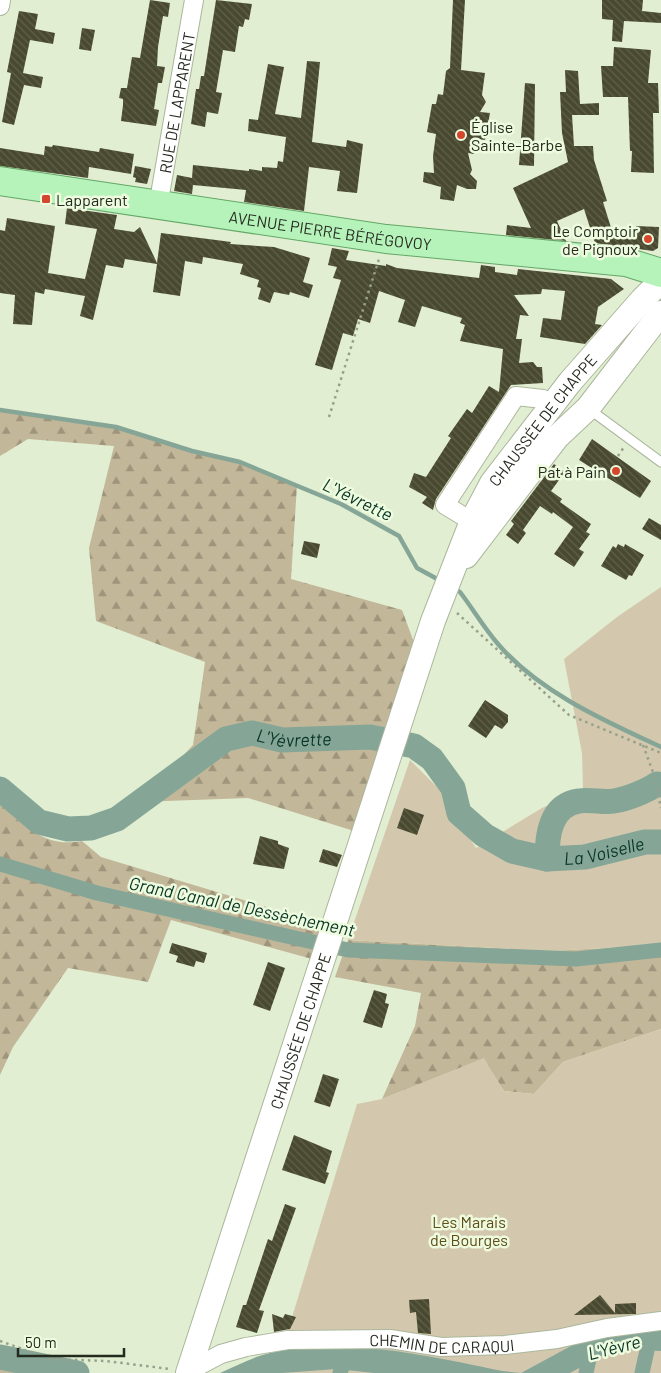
<svg xmlns="http://www.w3.org/2000/svg" width="661" height="1373" font-family="Barlow,sans-serif">
<style>
.forest{fill:url(#forest-firs)}
.green{fill:#d3c8ad}
.water{fill:#85a696}
.lines{fill:none;stroke-linecap:round;stroke-linejoin:round}
.stream{stroke:#85a696;stroke-width:4.5}
.canal{stroke:#85a696;stroke-width:15}
.river{stroke:#85a696;stroke-width:25}
.building{fill:url(#building-back-hatch)}
.service-casing{stroke:#abb79c;stroke-width:11}
.minor-casing{stroke:#abb79c;stroke-width:20}
.secondary-casing{stroke:#abb79c;stroke-width:26}
.primary-casing{stroke:#63a766;stroke-width:30}
.path{stroke:#96a08b;stroke-width:2.5;stroke-dasharray:2.5 4;stroke-linecap:butt}
.service{stroke:#fff;stroke-width:9}
.minor{stroke:#fff;stroke-width:18}
.secondary{stroke:#fff;stroke-width:24}
.primary{stroke:#b6f3bb;stroke-width:28}
.poi-dot{fill:#d3482c;stroke:#eefbdf;stroke-width:2}
.labels{text-anchor:middle;dominant-baseline:central;stroke-width:5;stroke-linejoin:round;paint-order:stroke}
.street-label{font-size:16px;fill:#252a1f;stroke:#eefbdf}
.poi-label{font-size:16px;fill:#252a1f;stroke:#eefbdf;text-anchor:start}
.park-label{font-size:16px;fill:#5e4c19;stroke:#eefbdf}
.water-label{font-size:18px;font-style:italic;fill:#073626;stroke:#eefbdf}
</style>
<defs>
<pattern id="forest-firs" width="22" height="20" patternUnits="userSpaceOnUse" patternTransform="scale(1.25)"><rect width="22" height="20" fill="#c3b799"/><path d="M5 1l3.5 6h-7zM16 11l3.5 6h-7z" fill="#9e957c"/></pattern>
<pattern id="building-back-hatch" width="6" height="6" patternUnits="userSpaceOnUse" patternTransform="scale(1.25)"><rect width="6" height="6" fill="#494930"/><path d="M-1 5l2 2M0 0l6 6M5-1l2 2" fill="none" stroke="#60614c"/></pattern>
</defs>
<rect width="100%" height="100%" fill="#e1eed2"/>
<g class="forest">
<path d="M 0,410 L 116,427 L 192,451 L 240,462 L 297,485 L 291,579 L 402,610 L 415,645 L 354,831 L 248,798 L 139,802 L 193,745 L 205,662 L 96,621 L 89,548 L 114,446 L 28,439 L 0,456 Z"/>
<path d="M 0,805 C 27,827 45,848 82,841 L 101,857 L 323,924 L 312,959 L 171,920 L 148,982 L 68,968 L 13,1047 L 0,1075 Z"/>
<path d="M 348,940 L 550,951 L 661,945 L 661,1029 L 563,1062 L 534,1094 L 504,1091 L 483,1059 L 382,1099 L 415,1026 L 421,993 L 335,977 Z"/>
<path d="M 0,1357 L 4,1359 L 77,1373 L 0,1373 Z"/>
</g>
<g class="green">
<path d="M 661,587 L 661,945 L 550,951 L 348,940 L 410,760 L 440,790 L 476,848 L 542,808 L 583,790 L 582,753 L 564,659 L 617,617 Z"/>
<path d="M 661,1029 L 661,1373 L 275,1373 L 357,1104 L 382,1099 L 484,1058 L 504,1091 L 534,1094 L 563,1062 Z"/>
</g>
<path class="water" d="M 661,1326 L 661,1351 L 621,1349 L 603,1355 L 570,1373 L 374,1373 L 337,1369 L 282,1373 L 220,1373 C 236,1366 252,1357 270,1353 C 343,1336 430,1356 502,1371 L 521,1373 L 582,1340 Z"/>
<g class="lines">
<g class="stream">
<path d="M 0,410 L 116,427 L 192,451 L 240,462 L 341,504 L 399,536 L 417,568 L 441,581"/>
<path d="M 454,588 L 460,592 C 473,609 484,628 498,644 C 539,692 605,721 661,747"/>
</g>
<g class="canal">
<path d="M 0,864 L 97,893 L 348,950 L 576,959 L 661,950"/>
<path d="M 340,1373 L 345,1359"/>
<path d="M 586,1373 L 591,1350"/>
<path d="M 642,1373 L 650,1337"/>
</g>
<g class="river">
<path id="s1" d="M 0,789 L 39,822 L 68,829 L 91,828 L 117,819 L 226,739 L 252,733 L 282,740 L 370,737 L 414,746 L 432,759 L 453,788 L 459,813 L 484,835 L 512,851 L 547,859 L 585,857 L 645,842 L 661,842"/>
<path d="M 547,859 C 547,836 550,805 579,801 C 591,799 603,803 614,801 C 627,799 647,791 657,784 L 661,785"/>
<path d="M 0,1357 L 77,1373"/>
</g>
</g>
<g class="building">
<path d="M 150,0 L 170,3 L 168,17 L 163,16 L 158,47 L 157,66 L 165,67 L 162,83 L 158,83 L 154,109 L 159,110 L 156,126 L 121,121 L 123,105 L 123,99 L 119,98 L 121,88 L 127,88 L 132,57 L 140,58 Z"/>
<path d="M 216,0 L 252,4 L 249,20 L 245,19 L 243,27 L 239,26 L 235,52 L 223,50 L 216,92 L 222,93 L 218,114 L 207,112 L 205,127 L 191,124 L 196,89 L 199,89 L 201,76 L 204,76 Z"/>
<path d="M 453,0 L 465,0 L 461,70 L 485,73 L 482,95 L 486,102 L 480,112 L 490,113 L 485,140 L 477,139 L 474,154 L 468,153 L 472,170 L 470,174 L 477,181 L 476,189 L 467,189 L 457,185 L 454,201 L 440,199 L 441,187 L 423,182 L 424,172 L 434,173 L 433,156 L 436,134 L 427,132 L 432,104 L 436,104 L 438,94 L 443,95 L 446,71 L 450,68 Z"/>
<path d="M 602,0 L 643,0 L 642,11 L 661,13 L 661,23 L 624,21 L 622,42 L 612,41 L 613,20 L 602,19 Z"/>
<path d="M 19,11 L 38,14 L 35,29 L 55,33 L 53,44 L 30,40 L 23,73 L 43,77 L 41,88 L 24,85 L 14,125 L 2,122 L 11,73 L 7,72 Z"/>
<path d="M 82,28 L 95,30 L 91,51 L 79,49 Z"/>
<path d="M 614,47 L 651,50 L 648,83 L 658,83 L 659,113 L 653,113 L 654,173 L 631,172 L 632,151 L 630,151 L 628,97 L 603,97 L 601,66 L 613,66 Z"/>
<path d="M 307,61 L 320,62 L 312,142 L 346,147 L 347,140 L 363,144 L 357,193 L 337,191 L 340,171 L 309,167 L 304,211 L 244,202 L 246,190 L 193,185 L 192,194 L 174,191 L 177,175 L 192,178 L 193,165 L 249,171 L 249,169 L 262,171 L 262,167 L 277,168 L 278,161 L 283,162 L 286,137 L 248,131 L 249,119 L 258,120 L 268,64 L 284,67 L 275,114 L 301,118 Z"/>
<path d="M 565,70 L 578,71 L 580,104 L 599,103 L 599,115 L 572,115 L 574,146 L 593,146 L 594,160 L 607,201 L 603,202 L 613,234 L 635,236 L 636,226 L 659,227 L 658,248 L 653,251 L 595,243 L 584,209 L 557,221 L 566,241 L 506,235 L 507,225 L 531,228 L 513,188 L 568,162 L 562,133 L 560,92 L 566,92 Z"/>
<path d="M 525,83 L 535,84 L 534,166 L 519,165 Z"/>
<path d="M 53,145 L 99,152 L 100,148 L 134,154 L 131,174 L 89,167 L 88,178 L 0,166 L 0,148 L 44,155 L 45,146 L 52,147 Z"/>
<path d="M 135,166 L 151,169 L 147,184 L 135,182 L 136,178 L 133,177 Z"/>
<path d="M 67,208 L 117,215 L 114,229 L 134,232 L 140,227 L 157,263 L 161,233 L 216,240 L 231,242 L 230,244 L 274,247 L 310,258 L 303,282 L 313,285 L 309,298 L 290,292 L 289,295 L 274,292 L 270,303 L 258,299 L 261,288 L 257,287 L 259,280 L 240,274 L 243,264 L 203,257 L 202,264 L 185,261 L 180,296 L 153,292 L 157,264 L 125,259 L 123,268 L 106,265 L 93,320 L 80,316 L 85,296 L 45,289 L 44,294 L 35,292 L 32,325 L 13,324 L 15,295 L 0,293 L 0,230 L 5,231 L 7,218 L 55,226 L 48,273 L 85,279 L 97,229 L 65,224 Z"/>
<path d="M 332,248 L 349,251 L 346,260 L 386,266 L 386,264 L 397,268 L 479,278 L 481,265 L 495,267 L 495,272 L 517,275 L 518,269 L 611,279 L 624,289 L 598,307 L 595,324 L 602,325 L 585,344 L 540,337 L 543,318 L 561,320 L 565,291 L 542,289 L 541,294 L 514,295 L 529,316 L 520,315 L 516,339 L 522,339 L 519,363 L 533,362 L 537,367 L 542,367 L 543,383 L 511,385 L 436,499 L 433,510 L 422,503 L 427,497 L 409,487 L 414,473 L 426,477 L 451,438 L 448,436 L 467,409 L 472,413 L 489,386 L 499,392 L 503,349 L 460,341 L 465,325 L 460,323 L 462,318 L 422,306 L 415,327 L 398,322 L 405,300 L 379,291 L 370,323 L 358,319 L 353,336 L 343,333 L 332,370 L 315,365 L 341,280 L 333,278 L 337,267 L 328,265 Z"/>
<path d="M 592,439 L 651,481 L 640,498 L 579,460 Z"/>
<path d="M 554,464 L 565,472 L 551,491 L 562,499 L 560,502 L 591,524 L 586,532 L 590,534 L 579,549 L 584,552 L 574,567 L 554,554 L 573,527 L 553,512 L 552,514 L 540,506 L 523,530 L 526,533 L 518,544 L 506,535 L 514,524 L 511,521 Z"/>
<path d="M 649,518 L 661,525 L 661,540 L 642,529 Z"/>
<path d="M 304,541 L 320,544 L 317,558 L 301,554 Z"/>
<path d="M 618,544 L 624,547 L 625,544 L 644,555 L 632,576 L 629,575 L 626,580 L 601,566 L 613,546 L 616,548 Z"/>
<path d="M 485,700 L 508,715 L 508,722 L 502,729 L 495,725 L 486,738 L 468,726 Z"/>
<path d="M 404,808 L 424,815 L 417,835 L 397,828 Z"/>
<path d="M 260,836 L 278,841 L 278,844 L 289,848 L 284,869 L 253,864 Z"/>
<path d="M 323,849 L 342,855 L 337,867 L 319,862 Z"/>
<path d="M 172,943 L 207,953 L 204,963 L 196,961 L 194,967 L 176,962 L 178,956 L 169,953 Z"/>
<path d="M 268,962 L 285,968 L 270,1011 L 253,1005 Z"/>
<path d="M 374,990 L 387,994 L 385,1003 L 389,1004 L 382,1028 L 363,1022 Z"/>
<path d="M 323,1074 L 339,1079 L 330,1107 L 314,1102 Z"/>
<path d="M 294,1135 L 332,1151 L 326,1172 L 329,1173 L 325,1184 L 282,1170 Z"/>
<path d="M 285,1204 L 296,1208 L 259,1310 L 264,1311 L 257,1333 L 236,1327 L 243,1305 L 246,1305 L 268,1239 L 272,1241 Z"/>
<path d="M 600,1295 L 615,1313 L 615,1304 L 636,1303 L 636,1314 L 574,1315 Z"/>
<path d="M 429,1299 L 431,1334 L 418,1333 L 416,1312 L 410,1313 L 409,1300 Z"/>
<path d="M 272,1314 L 283,1318 L 285,1314 L 296,1317 L 290,1329 L 274,1332 Z"/>
</g>
<g class="lines">
<g class="service-casing">
<path id="service" d="M 589,409 L 661,462"/>
</g>
<g class="minor-casing">
<g id="minor">
<path d="M 0,6 L 1,0"/>
<path id="s2" d="M 158,206 L 194,0"/>
<path d="M 481,527 L 445,505 L 516,396 L 543,399 L 552,406"/>
<path id="s3" d="M 189,1371 L 221,1354 L 246,1347 L 288,1340 L 390,1339 L 441,1347 L 505,1345 L 557,1339 L 607,1328 L 661,1321"/>
</g>
</g>
<g class="secondary-casing">
<g id="secondary">
<path d="M 466,556 L 557,437 L 588,408 L 661,313"/>
<path id="s4" d="M 188,1373 L 433,621 L 472,521 L 492,483 L 570,382 L 642,300 L 661,281"/>
</g>
</g>
<g class="primary-casing">
<g id="primary">
<path id="s5" d="M 0,181 L 386,239 L 626,262 L 661,273"/>
</g>
</g>
<g class="path">
<path d="M 329,417 L 379,259"/>
<path d="M 618,456 L 624,447"/>
<path d="M 457,613 L 569,715 L 661,753"/>
<path d="M 643,745 L 654,775 L 661,808"/>
<path d="M 0,1341 L 51,1359 L 106,1361 L 170,1369"/>
</g>
<use href="#service" class="service"/>
<use href="#minor" class="minor"/>
<use href="#secondary" class="secondary"/>
<use href="#primary" class="primary"/>
</g>
<g class="poi-dot">
<circle cx="461" cy="135" r="5"/>
<rect x="41" y="194" width="10" height="10" rx="2.5"/>
<circle cx="648" cy="239" r="5"/>
<circle cx="616" cy="471" r="5"/>
</g>
<g class="labels">
<g class="street-label">
<text stroke="none"><textPath href="#s2" startOffset="105">RUE DE LAPPARENT</textPath></text>
<text stroke="none"><textPath href="#s5" startOffset="334">AVENUE PIERRE BÉRÉGOVOY</textPath></text>
<text stroke="none"><textPath href="#s4" startOffset="1022">CHAUSSÉE DE CHAPPE</textPath></text>
<text stroke="none"><textPath href="#s4" startOffset="360">CHAUSSÉE DE CHAPPE</textPath></text>
<text stroke="none"><textPath href="#s3" startOffset="259">CHEMIN DE CARAQUI</textPath></text>
</g>
<g class="poi-label">
<text x="471" y="126">Église<tspan x="471" dy="18">Sainte-Barbe</tspan></text>
<text x="56" y="199">Lapparent</text>
<text x="638" y="230" text-anchor="end">Le Comptoir<tspan x="638" dy="18">de Pignoux</tspan></text>
<text x="606" y="471" text-anchor="end">Pat à Pain</text>
</g>
<g class="park-label">
<text x="469" y="1221">Les Marais<tspan x="469" dy="18">de Bourges</tspan></text>
</g>
<g class="water-label">
<text transform="translate(358 499) rotate(26)">L'Yévrette</text>
<text stroke="none"><textPath href="#s1" startOffset="336">L'Yèvrette</textPath></text>
<text stroke="none"><textPath href="#s1" startOffset="700">La Voiselle</textPath></text>
<text transform="translate(242 906) rotate(12)">Grand Canal de Dessèchement</text>
<text transform="translate(614 1347) rotate(-14)">L'Yèvre</text>
</g>
</g>
<path d="M18 1348v8h106v-8" fill="none" stroke="#252a1f" stroke-width="2.5"/>
<text x="25" y="1348" font-size="15" fill="#252a1f" stroke="#eefbdf" stroke-width="4" paint-order="stroke">50 m</text>
</svg>
